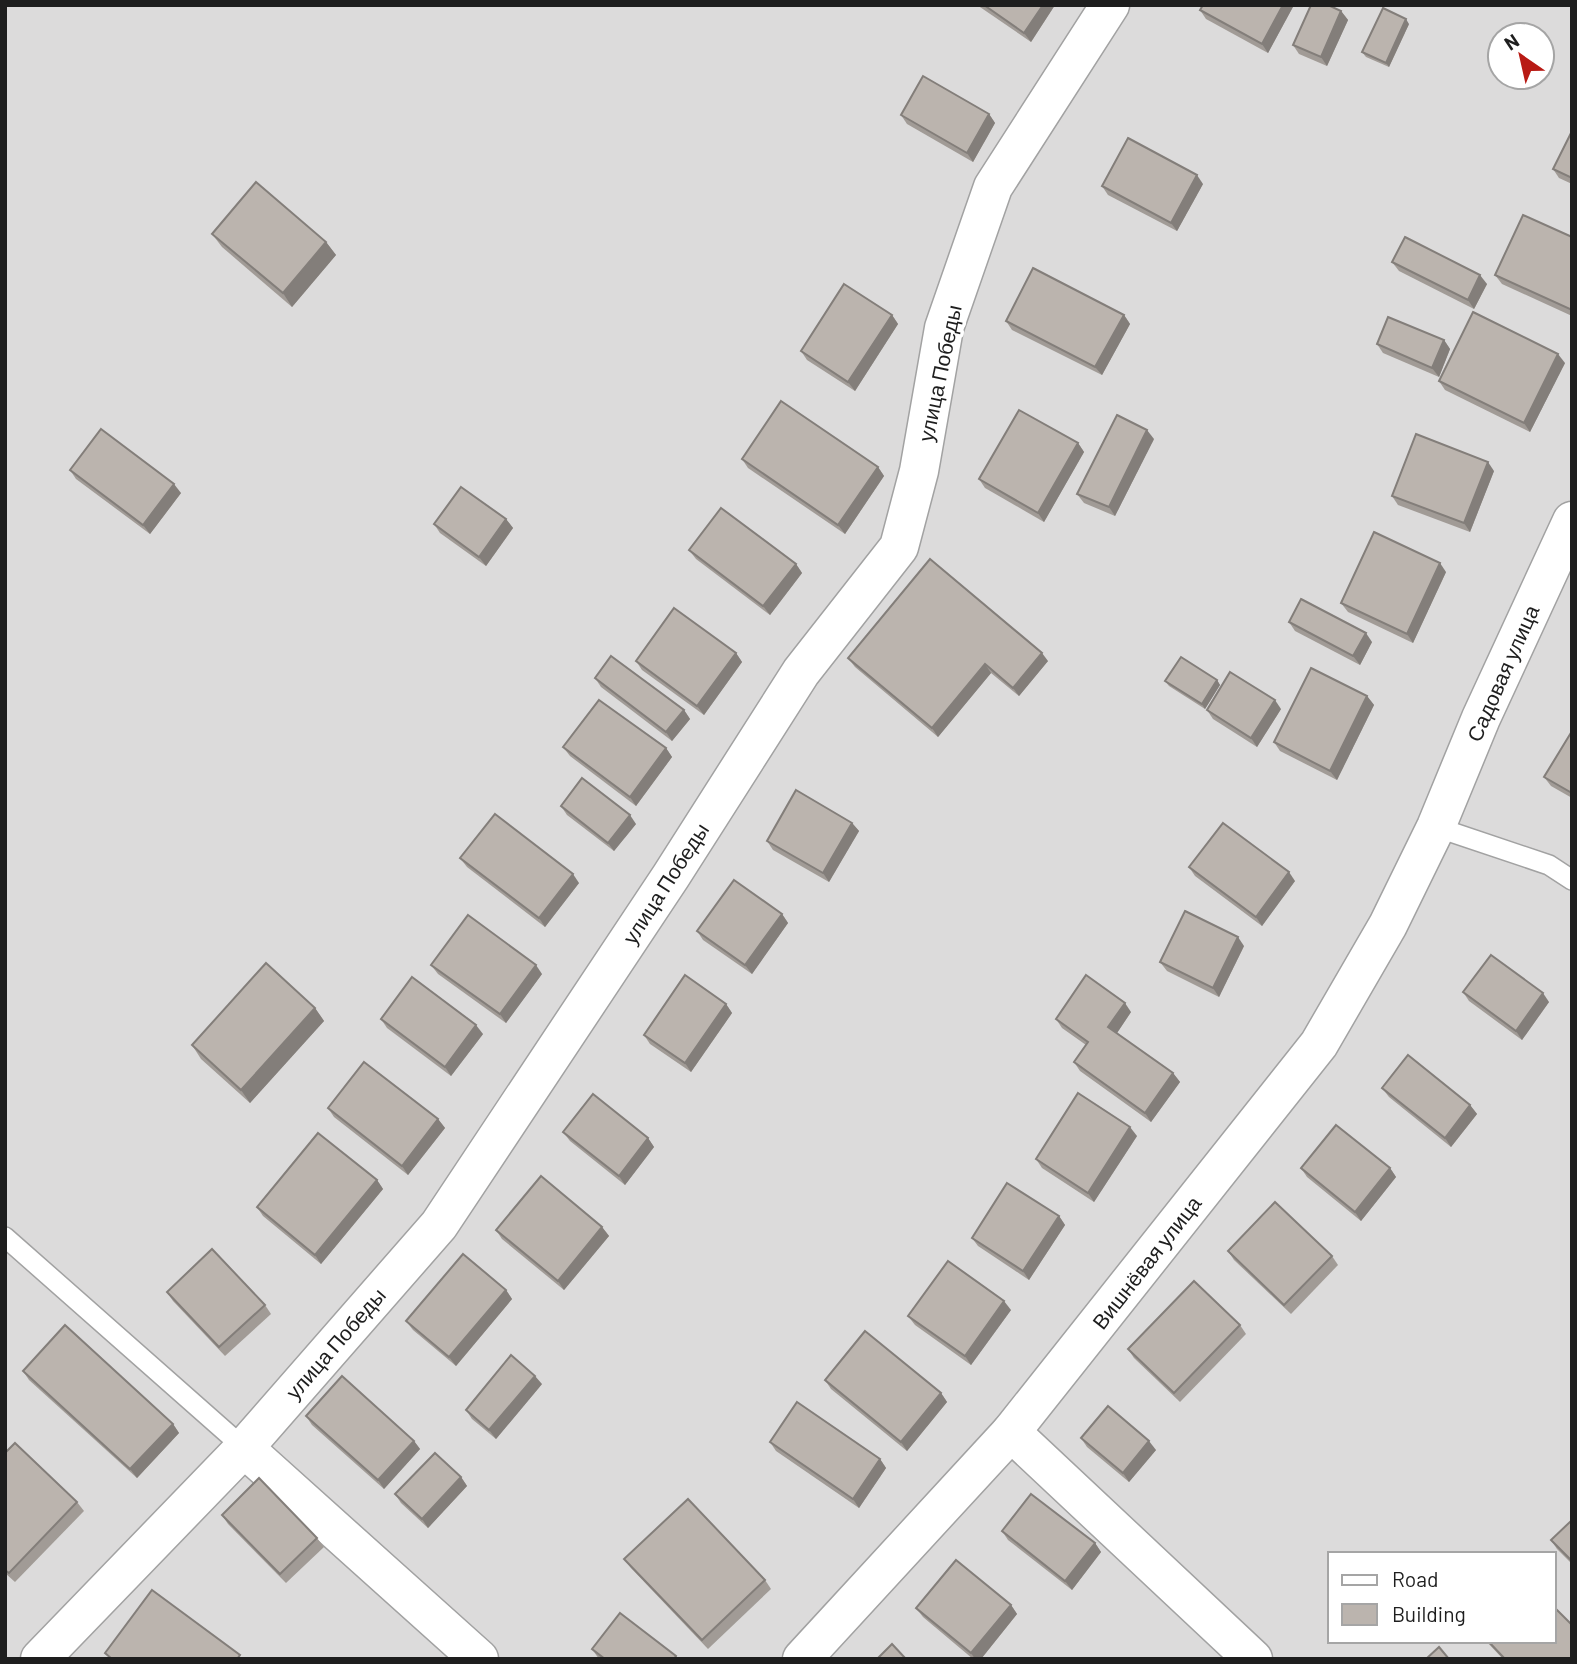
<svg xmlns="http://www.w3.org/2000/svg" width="1577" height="1664" font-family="Barlow,sans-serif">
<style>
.residential{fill:#dcdbdb;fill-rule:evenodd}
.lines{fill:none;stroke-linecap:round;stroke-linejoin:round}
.service-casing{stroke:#a2a2a2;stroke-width:22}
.minor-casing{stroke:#a2a2a2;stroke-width:41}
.service{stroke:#fff;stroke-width:19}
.minor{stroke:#fff;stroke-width:38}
.wall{fill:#a19b96}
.shaded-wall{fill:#837e7a}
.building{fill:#bbb4ae;stroke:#837e7a;stroke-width:2}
.labels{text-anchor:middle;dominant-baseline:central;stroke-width:7;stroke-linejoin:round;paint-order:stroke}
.street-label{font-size:21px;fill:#1e1e1e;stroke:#fff}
</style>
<rect width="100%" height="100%" fill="#eeece5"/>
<path class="residential" d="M 5,5 L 1572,5 L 1572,1659 L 5,1659 ZM 1500,35 L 1542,35 L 1542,77 L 1500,77 ZM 1330,1554 L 1554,1554 L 1554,1641 L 1330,1641 Z"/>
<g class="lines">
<g class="service-casing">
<g id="service">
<path d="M 1436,827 L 1549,865 L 1572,880"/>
<path d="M 5,1237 L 244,1448"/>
</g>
</g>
<g class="minor-casing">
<g id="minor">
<path d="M 1011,1432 L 1253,1659"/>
<path d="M 244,1448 L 479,1659"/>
<path d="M 40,1659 L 244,1448 L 439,1225 L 671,876 L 801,672 L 899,547 L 919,471 L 944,328 L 993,187 L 1110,5"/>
<path d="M 802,1659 L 1011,1432 L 1319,1044 L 1388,925 L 1436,827 L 1481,718 L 1572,521"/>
</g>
</g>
<use href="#service" class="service"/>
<use href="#minor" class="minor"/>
</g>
<g class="wall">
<path d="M 977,5 L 1055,5 L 1031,42 Z"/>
<path d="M 1203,5 L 1294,5 L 1268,53 L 1206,19 L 1200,10 Z"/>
<path d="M 1341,11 L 1348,20 L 1327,66 L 1299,54 L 1293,45 Z"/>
<path d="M 1409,24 L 1389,67 L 1366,57 L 1362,52 Z"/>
<path d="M 989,114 L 995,123 L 973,162 L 907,124 L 901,115 Z"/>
<path d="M 1572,131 L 1572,184 L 1559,178 L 1553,169 Z"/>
<path d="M 1203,184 L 1177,231 L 1108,195 L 1102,186 Z"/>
<path d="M 212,234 L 326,242 L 336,255 L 292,307 L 222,247 Z"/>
<path d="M 1572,237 L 1572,316 L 1502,284 L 1495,275 Z"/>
<path d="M 1392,262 L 1487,284 L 1474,309 L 1399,271 Z"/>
<path d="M 892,315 L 898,324 L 855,391 L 807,360 L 801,351 Z"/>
<path d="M 1124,315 L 1130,324 L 1102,375 L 1012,330 L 1006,321 Z"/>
<path d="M 1444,340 L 1450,349 L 1439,377 L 1383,353 L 1377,344 Z"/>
<path d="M 1565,363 L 1530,432 L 1445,390 L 1439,381 Z"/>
<path d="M 1154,439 L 1115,516 L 1084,503 L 1077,494 Z"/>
<path d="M 1078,443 L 1084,452 L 1044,522 L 985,488 L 979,479 Z"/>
<path d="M 742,459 L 878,467 L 884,476 L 845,534 L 748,468 Z"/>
<path d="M 70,470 L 181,493 L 150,534 L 76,479 Z"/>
<path d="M 1494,471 L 1470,532 L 1398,505 L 1392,496 Z"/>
<path d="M 506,519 L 513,528 L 486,566 L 440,533 L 434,524 Z"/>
<path d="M 689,550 L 796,564 L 802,573 L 770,615 L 696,559 Z"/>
<path d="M 1446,572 L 1413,643 L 1348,612 L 1341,603 Z"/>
<path d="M 1289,622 L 1372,642 L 1360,665 L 1295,631 Z"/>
<path d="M 736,653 L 742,662 L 704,715 L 642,670 L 636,661 Z"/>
<path d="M 848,658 L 1048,661 L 1019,696 L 991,673 L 938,737 L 855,667 Z"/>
<path d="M 595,678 L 684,710 L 690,719 L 672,741 L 601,687 Z"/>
<path d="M 1217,680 L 1220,685 L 1205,709 L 1169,686 L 1165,681 Z"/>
<path d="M 1367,696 L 1374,705 L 1337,780 L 1280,751 L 1274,742 Z"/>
<path d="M 1281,709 L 1257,747 L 1213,719 L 1207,710 Z"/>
<path d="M 1572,731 L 1572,798 L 1551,786 L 1544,777 Z"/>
<path d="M 563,747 L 666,748 L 672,757 L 636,806 L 570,756 Z"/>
<path d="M 561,806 L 636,824 L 614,851 L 567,815 Z"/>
<path d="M 852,823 L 859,831 L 829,882 L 773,850 L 767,841 Z"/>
<path d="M 460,858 L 579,883 L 545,927 L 467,867 Z"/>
<path d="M 1189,867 L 1295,881 L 1262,926 L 1195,876 Z"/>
<path d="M 782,914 L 788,923 L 752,974 L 703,940 L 697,931 Z"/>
<path d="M 1244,946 L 1219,997 L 1167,971 L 1160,962 Z"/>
<path d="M 431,965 L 542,974 L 506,1023 L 438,974 Z"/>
<path d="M 1463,992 L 1549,1002 L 1522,1040 L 1469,1001 Z"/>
<path d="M 726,1004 L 732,1013 L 691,1072 L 650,1044 L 644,1035 Z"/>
<path d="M 315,1008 L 324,1021 L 250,1103 L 201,1059 L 192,1045 Z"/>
<path d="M 1131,1012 L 1117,1033 L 1173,1073 L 1180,1082 L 1151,1122 L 1080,1071 L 1074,1062 L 1086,1045 L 1062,1028 L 1056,1019 Z"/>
<path d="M 381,1019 L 483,1034 L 451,1076 L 387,1028 Z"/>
<path d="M 1382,1088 L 1470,1105 L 1477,1114 L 1451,1147 L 1389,1097 Z"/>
<path d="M 328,1108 L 438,1119 L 445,1128 L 408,1175 L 334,1117 Z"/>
<path d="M 563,1132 L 648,1138 L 654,1147 L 625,1185 L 570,1141 Z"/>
<path d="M 1137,1136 L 1094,1202 L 1042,1168 L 1036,1159 Z"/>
<path d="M 1301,1168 L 1390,1168 L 1396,1177 L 1361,1221 L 1307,1177 Z"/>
<path d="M 377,1180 L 383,1189 L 321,1264 L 263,1216 L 257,1207 Z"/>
<path d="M 1059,1216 L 1065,1225 L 1029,1280 L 978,1246 L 972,1238 Z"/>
<path d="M 602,1227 L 609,1236 L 564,1290 L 502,1239 L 496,1230 Z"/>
<path d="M 1228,1251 L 1332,1256 L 1338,1265 L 1291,1314 L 1234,1260 Z"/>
<path d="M 506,1290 L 512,1299 L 456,1366 L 413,1330 L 406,1321 Z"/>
<path d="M 167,1292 L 265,1305 L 271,1314 L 225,1356 L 173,1301 Z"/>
<path d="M 1011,1310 L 971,1365 L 915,1325 L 908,1316 Z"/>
<path d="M 1240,1325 L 1246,1334 L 1180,1402 L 1134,1358 L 1128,1349 Z"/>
<path d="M 23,1371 L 173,1424 L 179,1433 L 137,1478 L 29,1380 Z"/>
<path d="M 825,1380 L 941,1393 L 947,1402 L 907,1451 L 831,1389 Z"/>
<path d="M 542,1384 L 496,1439 L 472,1419 L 466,1410 Z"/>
<path d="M 306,1416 L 414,1441 L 420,1449 L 384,1489 L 312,1425 Z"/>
<path d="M 1081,1438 L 1156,1450 L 1129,1482 L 1087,1447 Z"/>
<path d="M 770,1442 L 880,1459 L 886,1468 L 859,1508 L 776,1451 Z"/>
<path d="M 5,1453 L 77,1502 L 84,1511 L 15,1582 L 5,1573 Z"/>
<path d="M 461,1477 L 467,1486 L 428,1528 L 401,1503 L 395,1494 Z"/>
<path d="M 222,1515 L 317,1538 L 324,1547 L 286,1583 L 228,1524 Z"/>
<path d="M 1572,1520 L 1572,1564 L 1557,1549 L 1551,1540 Z"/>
<path d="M 1002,1531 L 1095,1543 L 1101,1552 L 1072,1590 L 1008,1540 Z"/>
<path d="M 624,1559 L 765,1580 L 771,1589 L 708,1649 L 631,1568 Z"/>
<path d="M 1011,1605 L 1017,1614 L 981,1659 L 973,1659 L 923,1617 L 916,1608 Z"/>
<path d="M 1486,1641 L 1554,1641 L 1572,1659 L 1503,1659 Z"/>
<path d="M 592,1649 L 676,1656 L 678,1659 L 599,1659 Z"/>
</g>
<g class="shaded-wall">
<path d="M 1043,5 L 1055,5 L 1031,42 L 1024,33 Z"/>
<path d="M 1283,5 L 1294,5 L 1268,53 L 1262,44 Z"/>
<path d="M 1341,11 L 1348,20 L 1327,66 L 1321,57 Z"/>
<path d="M 1406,19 L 1409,24 L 1389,67 L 1386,63 Z"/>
<path d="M 989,114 L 995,123 L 973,162 L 967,153 Z"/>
<path d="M 1197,175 L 1203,184 L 1177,231 L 1171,223 Z"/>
<path d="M 326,242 L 336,255 L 292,307 L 283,293 Z"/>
<path d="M 1480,275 L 1487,284 L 1474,309 L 1468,300 Z"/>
<path d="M 892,315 L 898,324 L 855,391 L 848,382 Z"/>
<path d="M 1124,315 L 1130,324 L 1102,375 L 1095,367 Z"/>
<path d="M 1444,340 L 1450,349 L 1439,377 L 1432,368 Z"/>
<path d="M 1558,354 L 1565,363 L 1530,432 L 1524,423 Z"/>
<path d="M 1147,430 L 1154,439 L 1115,516 L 1109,507 Z"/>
<path d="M 1078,443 L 1084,452 L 1044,522 L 1038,513 Z"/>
<path d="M 1488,462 L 1494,471 L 1470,532 L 1464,523 Z"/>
<path d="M 878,467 L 884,476 L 845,534 L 838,525 Z"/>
<path d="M 174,484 L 181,493 L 150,534 L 143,525 Z"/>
<path d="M 506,519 L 513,528 L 486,566 L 479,557 Z"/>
<path d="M 1440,563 L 1446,572 L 1413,643 L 1407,634 Z"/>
<path d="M 796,564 L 802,573 L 770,615 L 763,606 Z"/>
<path d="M 1366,633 L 1372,642 L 1360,665 L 1353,656 Z"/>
<path d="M 736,653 L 742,662 L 704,715 L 697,706 Z"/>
<path d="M 1042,653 L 1048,661 L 1019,696 L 1013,688 Z"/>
<path d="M 985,664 L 991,673 L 938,737 L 932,728 Z"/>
<path d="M 1217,680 L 1220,685 L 1205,709 L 1202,704 Z"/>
<path d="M 1367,696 L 1374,705 L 1337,780 L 1330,771 Z"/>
<path d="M 1275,700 L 1281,709 L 1257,747 L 1251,738 Z"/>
<path d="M 684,710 L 690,719 L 672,741 L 666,732 Z"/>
<path d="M 666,748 L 672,757 L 636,806 L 630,797 Z"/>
<path d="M 630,815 L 636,824 L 614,851 L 608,843 Z"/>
<path d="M 852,823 L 859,831 L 829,882 L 823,873 Z"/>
<path d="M 1289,872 L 1295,881 L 1262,926 L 1256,917 Z"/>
<path d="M 573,874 L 579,883 L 545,927 L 539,918 Z"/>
<path d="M 782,914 L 788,923 L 752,974 L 745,965 Z"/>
<path d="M 1238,937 L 1244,946 L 1219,997 L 1213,988 Z"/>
<path d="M 536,965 L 542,974 L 506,1023 L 500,1014 Z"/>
<path d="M 1543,993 L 1549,1002 L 1522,1040 L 1516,1031 Z"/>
<path d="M 1125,1003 L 1131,1012 L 1115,1036 L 1108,1027 Z"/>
<path d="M 726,1004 L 732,1013 L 691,1072 L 685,1063 Z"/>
<path d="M 315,1008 L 324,1021 L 250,1103 L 241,1090 Z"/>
<path d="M 476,1025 L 483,1034 L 451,1076 L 445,1067 Z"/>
<path d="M 1173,1073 L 1180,1082 L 1151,1122 L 1145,1113 Z"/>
<path d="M 1470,1105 L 1477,1114 L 1451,1147 L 1445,1138 Z"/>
<path d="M 438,1119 L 445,1128 L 408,1175 L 402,1166 Z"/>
<path d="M 1130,1127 L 1137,1136 L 1094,1202 L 1088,1193 Z"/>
<path d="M 648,1138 L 654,1147 L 625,1185 L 619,1176 Z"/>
<path d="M 1390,1168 L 1396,1177 L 1361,1221 L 1355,1212 Z"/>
<path d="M 377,1180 L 383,1189 L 321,1264 L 315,1255 Z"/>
<path d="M 1059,1216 L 1065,1225 L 1029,1280 L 1023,1271 Z"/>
<path d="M 602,1227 L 609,1236 L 564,1290 L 558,1281 Z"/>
<path d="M 506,1290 L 512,1299 L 456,1366 L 449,1357 Z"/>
<path d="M 1004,1301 L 1011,1310 L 971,1365 L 965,1356 Z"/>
<path d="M 535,1376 L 542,1384 L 496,1439 L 489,1430 Z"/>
<path d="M 941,1393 L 947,1402 L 907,1451 L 901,1442 Z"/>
<path d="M 173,1424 L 179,1433 L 137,1478 L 130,1469 Z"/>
<path d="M 414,1441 L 420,1449 L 384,1489 L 378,1480 Z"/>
<path d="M 1149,1441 L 1156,1450 L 1129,1482 L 1123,1473 Z"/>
<path d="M 880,1459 L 886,1468 L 859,1508 L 853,1499 Z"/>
<path d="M 461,1477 L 467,1486 L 428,1528 L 422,1519 Z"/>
<path d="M 1095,1543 L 1101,1552 L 1072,1590 L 1065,1581 Z"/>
<path d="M 1011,1605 L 1017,1614 L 981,1659 L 975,1659 L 971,1653 Z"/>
</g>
<g class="building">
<path d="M 984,5 L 1043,5 L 1024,33 Z"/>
<path d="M 1203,5 L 1283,5 L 1262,44 L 1200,10 Z"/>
<path d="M 1311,5 L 1328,5 L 1341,11 L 1321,57 L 1293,45 Z"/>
<path d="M 1383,8 L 1406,19 L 1386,63 L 1362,52 Z"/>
<path d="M 923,76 L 989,114 L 967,153 L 901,115 Z"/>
<path d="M 1572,131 L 1572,178 L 1553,169 Z"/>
<path d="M 1128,138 L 1197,175 L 1171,223 L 1102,186 Z"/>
<path d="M 256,182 L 326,242 L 283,293 L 212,234 Z"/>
<path d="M 1523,215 L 1572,237 L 1572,310 L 1495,275 Z"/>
<path d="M 1405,237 L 1480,275 L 1468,300 L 1392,262 Z"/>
<path d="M 1033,268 L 1124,315 L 1095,367 L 1006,321 Z"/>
<path d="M 844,284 L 892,315 L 848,382 L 801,351 Z"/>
<path d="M 1473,312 L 1558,354 L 1524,423 L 1439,381 Z"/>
<path d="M 1388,317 L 1444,340 L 1432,368 L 1377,344 Z"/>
<path d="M 781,401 L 878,467 L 838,525 L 742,459 Z"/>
<path d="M 1019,410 L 1078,443 L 1038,513 L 979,479 Z"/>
<path d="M 1117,415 L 1147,430 L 1109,507 L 1077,494 Z"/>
<path d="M 101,429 L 174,484 L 143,525 L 70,470 Z"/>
<path d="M 1416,434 L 1488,462 L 1464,523 L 1392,496 Z"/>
<path d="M 461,487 L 506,519 L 479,557 L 434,524 Z"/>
<path d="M 721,508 L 796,564 L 763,606 L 689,550 Z"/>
<path d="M 1374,532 L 1440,563 L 1407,634 L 1341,603 Z"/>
<path d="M 930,559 L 1042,653 L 1013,688 L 985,664 L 932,728 L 848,658 Z"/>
<path d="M 1301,599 L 1366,633 L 1353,656 L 1289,622 Z"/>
<path d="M 674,608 L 736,653 L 697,706 L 636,661 Z"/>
<path d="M 611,656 L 684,710 L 666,732 L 595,678 Z"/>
<path d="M 1181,657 L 1217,680 L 1202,704 L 1165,681 Z"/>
<path d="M 1311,668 L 1367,696 L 1330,771 L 1274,742 Z"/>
<path d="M 1230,672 L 1275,700 L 1251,738 L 1207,710 Z"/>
<path d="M 599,700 L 666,748 L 630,797 L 563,747 Z"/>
<path d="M 1572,731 L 1572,793 L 1544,777 Z"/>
<path d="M 582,778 L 630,815 L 608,843 L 561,806 Z"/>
<path d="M 796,790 L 852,823 L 823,873 L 767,841 Z"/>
<path d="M 495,814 L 573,874 L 539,918 L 460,858 Z"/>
<path d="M 1223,823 L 1289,872 L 1256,917 L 1189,867 Z"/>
<path d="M 734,880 L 782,914 L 745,965 L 697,931 Z"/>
<path d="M 1185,911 L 1238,937 L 1213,988 L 1160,962 Z"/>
<path d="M 468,915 L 536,965 L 500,1014 L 431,965 Z"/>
<path d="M 1491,955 L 1543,993 L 1516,1031 L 1463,992 Z"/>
<path d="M 266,963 L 315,1008 L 241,1090 L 192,1045 Z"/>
<path d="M 685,975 L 726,1004 L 685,1063 L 644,1035 Z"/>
<path d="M 1086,975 L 1125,1003 L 1108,1027 L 1173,1073 L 1145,1113 L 1074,1062 L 1088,1042 L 1056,1019 Z"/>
<path d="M 412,977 L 476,1025 L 445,1067 L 381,1019 Z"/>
<path d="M 1408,1055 L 1470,1105 L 1445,1138 L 1382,1088 Z"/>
<path d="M 364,1062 L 438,1119 L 402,1166 L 328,1108 Z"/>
<path d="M 1078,1093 L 1130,1127 L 1088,1193 L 1036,1159 Z"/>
<path d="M 593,1094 L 648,1138 L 619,1176 L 563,1132 Z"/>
<path d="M 1336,1125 L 1390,1168 L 1355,1212 L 1301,1168 Z"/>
<path d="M 318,1133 L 377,1180 L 315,1255 L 257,1207 Z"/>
<path d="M 541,1176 L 602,1227 L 558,1281 L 496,1230 Z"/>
<path d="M 1007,1183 L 1059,1216 L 1023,1271 L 972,1238 Z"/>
<path d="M 1275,1202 L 1332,1256 L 1284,1305 L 1228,1251 Z"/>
<path d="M 212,1249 L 265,1305 L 219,1347 L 167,1292 Z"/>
<path d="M 463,1254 L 506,1290 L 449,1357 L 406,1321 Z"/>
<path d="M 948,1261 L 1004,1301 L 965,1356 L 908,1316 Z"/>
<path d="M 1194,1281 L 1240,1325 L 1174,1393 L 1128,1349 Z"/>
<path d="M 65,1325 L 173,1424 L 130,1469 L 23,1371 Z"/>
<path d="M 865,1331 L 941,1393 L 901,1442 L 825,1380 Z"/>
<path d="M 511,1355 L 535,1376 L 489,1430 L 466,1410 Z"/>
<path d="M 342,1376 L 414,1441 L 378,1480 L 306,1416 Z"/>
<path d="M 797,1402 L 880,1459 L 853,1499 L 770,1442 Z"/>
<path d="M 1108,1406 L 1149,1441 L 1123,1473 L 1081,1438 Z"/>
<path d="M 15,1443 L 77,1502 L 9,1573 L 5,1570 L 5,1453 Z"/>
<path d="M 435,1453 L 461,1477 L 422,1519 L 395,1494 Z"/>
<path d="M 259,1478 L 317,1538 L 280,1574 L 222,1515 Z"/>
<path d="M 1031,1494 L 1095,1543 L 1065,1581 L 1002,1531 Z"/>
<path d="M 688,1499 L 765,1580 L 702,1640 L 624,1559 Z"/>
<path d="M 1572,1520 L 1572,1561 L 1551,1540 Z"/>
<path d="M 956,1560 L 1011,1605 L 971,1653 L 916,1608 Z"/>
<path d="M 152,1590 L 240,1655 L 237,1659 L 112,1659 L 105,1653 Z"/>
<path d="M 1554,1607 L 1572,1625 L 1572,1659 L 1505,1659 L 1488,1641 L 1554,1641 Z"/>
<path d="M 620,1613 L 676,1656 L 674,1659 L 605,1659 L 592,1649 Z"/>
<path d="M 892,1644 L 906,1659 L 877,1659 Z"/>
<path d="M 1439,1647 L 1449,1659 L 1426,1659 Z"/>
</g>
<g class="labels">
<g class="street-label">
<text transform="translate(939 373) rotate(-78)">улица Победы</text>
<text transform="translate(1502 673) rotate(-66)">Садовая улица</text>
<text transform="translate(665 883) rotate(-57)">улица Победы</text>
<text transform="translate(1146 1262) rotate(-52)">Вишнёвая улица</text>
<text transform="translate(335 1343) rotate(-49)">улица Победы</text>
</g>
</g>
<rect width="1577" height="1664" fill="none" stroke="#1e1e1e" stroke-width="14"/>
<rect x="1328" y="1552" width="228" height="91" fill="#ffffff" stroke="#a5a5a5" stroke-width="2"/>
<rect x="1342" y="1575" width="35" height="10" fill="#ffffff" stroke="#a5a5a5" stroke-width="2"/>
<text x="1392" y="1587" font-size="21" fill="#1e1e1e">Road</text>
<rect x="1342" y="1604" width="35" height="21" fill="#bbb4ae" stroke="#a5a5a5" stroke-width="2"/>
<text x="1392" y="1622" font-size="21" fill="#1e1e1e">Building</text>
<g transform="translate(1521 56) rotate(326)"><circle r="33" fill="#ffffff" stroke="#a5a5a5" stroke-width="2"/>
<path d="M0-5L12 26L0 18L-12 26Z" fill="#b81a14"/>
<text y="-10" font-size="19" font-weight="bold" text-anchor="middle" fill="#1e1e1e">N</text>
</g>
</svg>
